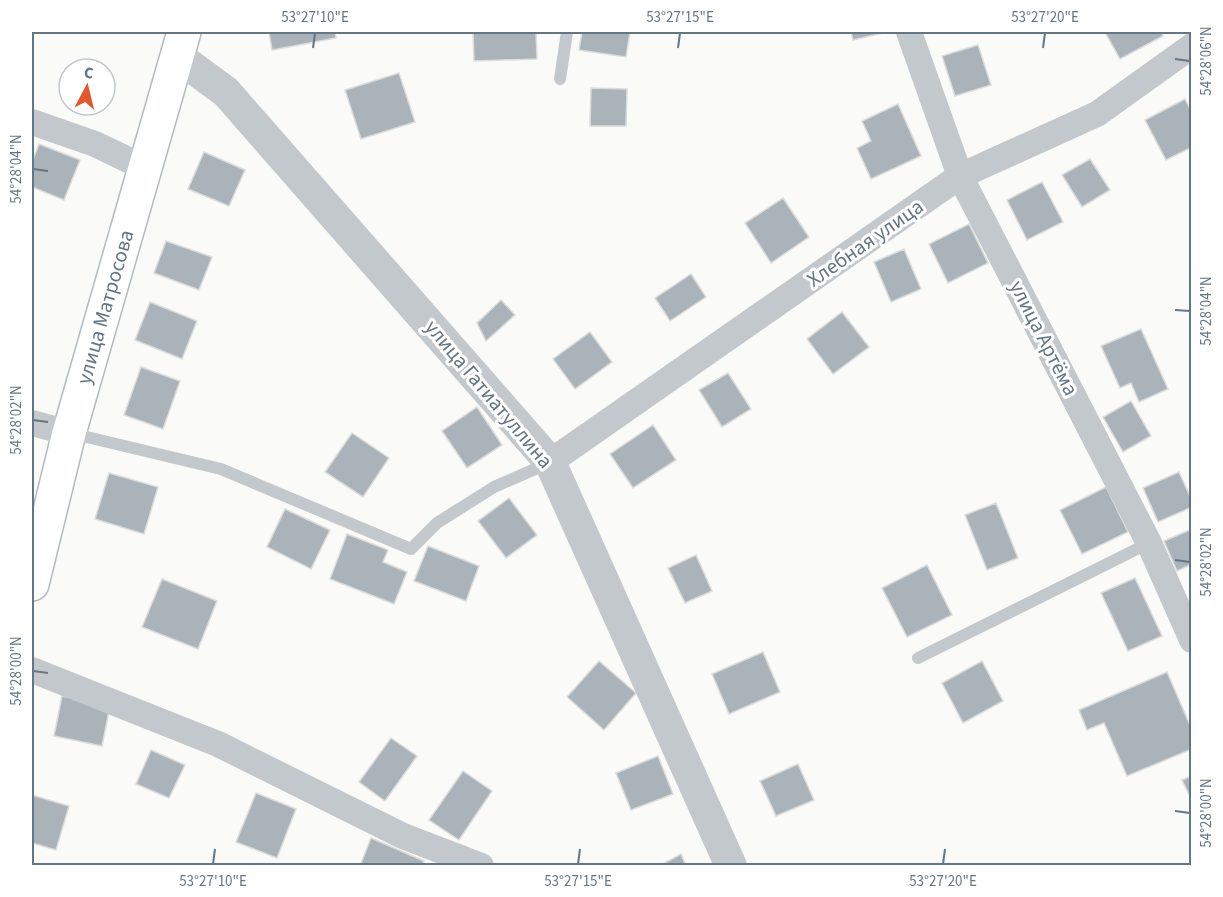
<svg xmlns="http://www.w3.org/2000/svg" width="1223" height="897" font-family="'Source Sans 3',sans-serif">
<style>
.building{fill:#aab3b9;stroke:#dcdcda;stroke-width:1.5}
.lines{fill:none;stroke-linecap:round;stroke-linejoin:round}
.secondary-casing{stroke:#b3babf;stroke-width:36}
.service{stroke:#c3c8cc;stroke-width:12}
.minor{stroke:#c3c8cc;stroke-width:26}
.tertiary{stroke:#c3c8cc;stroke-width:32}
.secondary{stroke:#fff;stroke-width:33}
.ticks{fill:none;stroke:#657683;stroke-width:2}
.labels{text-anchor:middle;dominant-baseline:central;stroke-width:6;stroke-linejoin:round;paint-order:stroke}
.street-label{font-size:21px;fill:#657683;stroke:#fff}
.neatline{fill:none;stroke:#657683;stroke-width:2}
.ticks-label{font-size:15px;text-anchor:middle;fill:#657683}
</style>
<rect width="100%" height="100%" fill="#fafaf8"/>
<g class="building">
<path d="M 269,32 L 335,32 L 336,38 L 272,50 Z"/>
<path d="M 473,32 L 536,32 L 537,59 L 474,61 Z"/>
<path d="M 582,32 L 630,32 L 626,57 L 579,50 Z"/>
<path d="M 851,32 L 887,32 L 853,40 Z"/>
<path d="M 1105,32 L 1161,32 L 1163,36 L 1120,59 Z"/>
<path d="M 978,45 L 991,85 L 955,96 L 942,56 Z"/>
<path d="M 399,73 L 415,122 L 361,139 L 345,90 Z"/>
<path d="M 591,88 L 627,89 L 626,126 L 590,126 Z"/>
<path d="M 1185,99 L 1192,113 L 1192,147 L 1166,160 L 1145,120 Z"/>
<path d="M 898,104 L 921,156 L 871,179 L 857,148 L 871,141 L 862,121 Z"/>
<path d="M 39,144 L 80,160 L 64,200 L 32,187 L 32,162 Z"/>
<path d="M 204,152 L 245,170 L 229,206 L 188,189 Z"/>
<path d="M 1090,159 L 1110,190 L 1082,207 L 1062,175 Z"/>
<path d="M 1042,182 L 1063,222 L 1027,240 L 1007,200 Z"/>
<path d="M 783,198 L 809,237 L 771,263 L 745,223 Z"/>
<path d="M 969,224 L 988,263 L 948,283 L 929,244 Z"/>
<path d="M 166,241 L 212,257 L 199,290 L 154,273 Z"/>
<path d="M 904,249 L 921,289 L 891,302 L 874,262 Z"/>
<path d="M 691,274 L 706,297 L 670,321 L 655,298 Z"/>
<path d="M 501,300 L 515,315 L 486,341 L 477,323 Z"/>
<path d="M 150,302 L 197,321 L 182,359 L 135,340 Z"/>
<path d="M 842,312 L 869,347 L 833,374 L 807,339 Z"/>
<path d="M 1141,329 L 1168,389 L 1139,402 L 1131,383 L 1120,388 L 1101,346 Z"/>
<path d="M 590,332 L 612,362 L 575,389 L 553,359 Z"/>
<path d="M 141,367 L 180,381 L 163,429 L 124,415 Z"/>
<path d="M 728,373 L 751,409 L 722,427 L 699,390 Z"/>
<path d="M 1131,401 L 1151,436 L 1123,452 L 1103,417 Z"/>
<path d="M 477,407 L 502,445 L 467,468 L 442,431 Z"/>
<path d="M 653,425 L 676,460 L 633,488 L 610,454 Z"/>
<path d="M 352,433 L 389,458 L 363,497 L 325,472 Z"/>
<path d="M 1179,472 L 1192,501 L 1192,507 L 1158,522 L 1143,488 Z"/>
<path d="M 109,473 L 158,487 L 144,534 L 95,519 Z"/>
<path d="M 1106,487 L 1128,532 L 1082,554 L 1060,510 Z"/>
<path d="M 509,498 L 537,535 L 506,558 L 478,521 Z"/>
<path d="M 996,503 L 1018,558 L 987,570 L 965,515 Z"/>
<path d="M 285,509 L 330,530 L 311,569 L 267,547 Z"/>
<path d="M 1192,529 L 1192,564 L 1177,571 L 1164,541 Z"/>
<path d="M 347,534 L 388,550 L 383,562 L 407,572 L 394,604 L 330,579 Z"/>
<path d="M 428,546 L 479,566 L 466,601 L 414,581 Z"/>
<path d="M 696,555 L 712,591 L 685,603 L 668,568 Z"/>
<path d="M 927,565 L 952,615 L 907,637 L 882,588 Z"/>
<path d="M 1135,578 L 1162,636 L 1128,651 L 1101,593 Z"/>
<path d="M 162,579 L 217,601 L 198,649 L 142,627 Z"/>
<path d="M 763,652 L 780,692 L 729,714 L 712,674 Z"/>
<path d="M 599,661 L 636,693 L 604,730 L 567,697 Z"/>
<path d="M 982,661 L 1003,701 L 963,723 L 942,683 Z"/>
<path d="M 1167,672 L 1192,730 L 1192,749 L 1127,776 L 1104,723 L 1087,730 L 1079,710 Z"/>
<path d="M 62,696 L 110,706 L 102,746 L 54,736 Z"/>
<path d="M 391,738 L 417,756 L 385,801 L 359,782 Z"/>
<path d="M 151,750 L 185,765 L 169,798 L 136,784 Z"/>
<path d="M 658,756 L 673,794 L 631,810 L 616,773 Z"/>
<path d="M 798,764 L 814,800 L 776,816 L 760,781 Z"/>
<path d="M 463,771 L 492,791 L 459,840 L 429,820 Z"/>
<path d="M 1192,776 L 1192,801 L 1182,780 Z"/>
<path d="M 256,793 L 296,809 L 277,858 L 236,842 Z"/>
<path d="M 32,795 L 69,806 L 56,850 L 32,843 Z"/>
<path d="M 371,838 L 424,861 L 422,866 L 360,866 Z"/>
<path d="M 681,854 L 686,866 L 659,866 Z"/>
</g>
<g class="lines">
<g class="secondary-casing">
<path id="secondary" d="M 32,584 L 69,433 L 184,32"/>
</g>
<g class="service">
<path d="M 560,79 L 567,32"/>
<path d="M 70,433 L 221,469 L 411,549 L 437,523 L 494,487 L 549,463"/>
<path d="M 918,658 L 1149,543"/>
</g>
<g class="minor">
<path d="M 909,32 L 960,176 L 1149,543 L 1192,640"/>
<path d="M 32,122 L 95,144 L 145,168"/>
<path d="M 32,423 L 69,433"/>
<path d="M 550,462 L 960,176 L 1097,114 L 1192,46"/>
<path d="M 32,670 L 218,744 L 403,836 L 481,866"/>
</g>
<path class="tertiary" d="M 177,56 L 226,92 L 550,462 L 731,866"/>
<use href="#secondary" class="secondary"/>
</g>
<path class="ticks" d="M 313,48 L 315,33M 678,48 L 680,33M 1043,48 L 1045,33M 1175,59 L 1190,61M 33,169 L 48,171M 1175,310 L 1190,311M 33,420 L 48,422M 1175,560 L 1190,562M 33,671 L 48,673M 1175,811 L 1190,813M 213,864 L 215,849M 578,864 L 580,849M 943,864 L 945,849"/>
<g class="labels">
<g class="street-label">
<text transform="translate(865 243) rotate(-35)">Хлебная улица</text>
<text transform="translate(105 307) rotate(-74)">улица Матросова</text>
<text transform="translate(1044 338) rotate(63)">улица Артёма</text>
<text transform="translate(489 394) rotate(50)">улица Гатиатуллина</text>
</g>
</g>
<rect width="1223" height="897" fill="none" stroke="#ffffff" stroke-width="66"/>
<g transform="translate(87 87) rotate(7)"><circle r="28" fill="#ffffff" stroke="#c1c8cd" stroke-width="1.5"/>
<path d="M0-4.5L10 22L0 15L-10 22Z" fill="#e4572e"/>
<text y="-9" font-size="16" font-weight="bold" text-anchor="middle" fill="#657683">С</text>
</g>
<rect x="33" y="33" width="1157" height="831" class="neatline"/>
<g class="ticks-label">
<text x="315" y="22">53°27'10"E</text>
<text x="680" y="22">53°27'15"E</text>
<text x="1045" y="22">53°27'20"E</text>
<text transform="translate(1206 61) rotate(-90)" y="5">54°28'06"N</text>
<text transform="translate(16 169) rotate(-90)" y="5">54°28'04"N</text>
<text transform="translate(1206 311) rotate(-90)" y="5">54°28'04"N</text>
<text transform="translate(16 420) rotate(-90)" y="5">54°28'02"N</text>
<text transform="translate(1206 562) rotate(-90)" y="5">54°28'02"N</text>
<text transform="translate(16 671) rotate(-90)" y="5">54°28'00"N</text>
<text transform="translate(1206 813) rotate(-90)" y="5">54°28'00"N</text>
<text x="213" y="886">53°27'10"E</text>
<text x="578" y="886">53°27'15"E</text>
<text x="943" y="886">53°27'20"E</text>
</g>
</svg>
